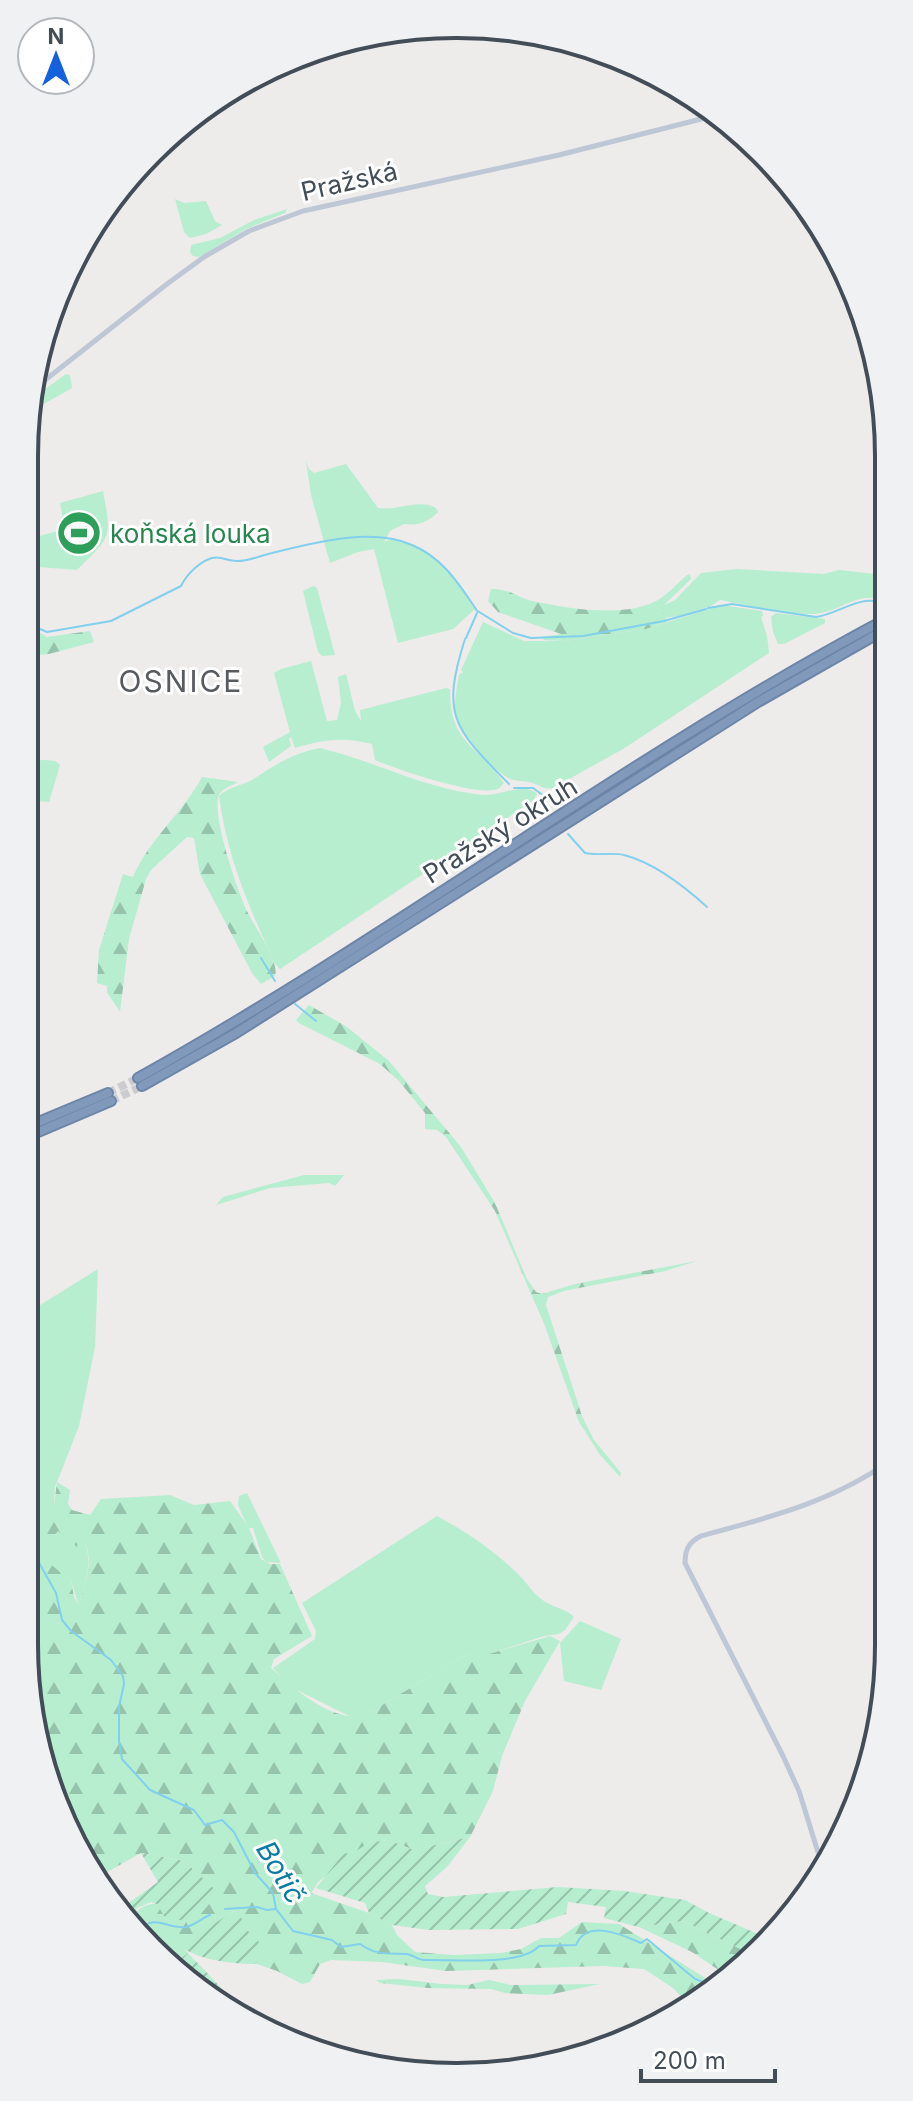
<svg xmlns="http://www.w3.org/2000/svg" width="913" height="2101" font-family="Inter,sans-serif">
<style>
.grass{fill:#b6eecf}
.forest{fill:url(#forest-firs);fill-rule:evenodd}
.garden{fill:url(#garden-furrows)}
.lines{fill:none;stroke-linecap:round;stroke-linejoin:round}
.stream{stroke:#82d0ec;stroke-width:2}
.highway-tunnel{stroke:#cccbce;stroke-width:8;stroke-dasharray:8 4;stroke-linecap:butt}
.highway-casing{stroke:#6c85a8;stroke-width:12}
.secondary{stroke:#bdc7d5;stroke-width:5}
.highway{stroke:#819abc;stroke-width:8}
.labels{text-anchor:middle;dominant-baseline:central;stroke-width:6;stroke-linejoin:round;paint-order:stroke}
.street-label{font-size:26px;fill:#434d58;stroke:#fff}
.leisure-label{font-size:26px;fill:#27864d;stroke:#fff;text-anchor:start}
.water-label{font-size:28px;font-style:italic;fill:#097ba5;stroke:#fff}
.quarter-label{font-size:30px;letter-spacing:2px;fill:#585b60;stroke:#fff}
.rim{fill:none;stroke:#434d58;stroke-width:4}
</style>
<defs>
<pattern id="forest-firs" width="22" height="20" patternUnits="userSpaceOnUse" patternTransform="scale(2)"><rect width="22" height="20" fill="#b6eecf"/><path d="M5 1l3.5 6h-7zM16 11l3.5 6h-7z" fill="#96c3ab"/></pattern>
<pattern id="garden-furrows" width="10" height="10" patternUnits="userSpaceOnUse" patternTransform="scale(2)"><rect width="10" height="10" fill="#b6eecf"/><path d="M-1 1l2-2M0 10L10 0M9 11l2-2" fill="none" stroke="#96c3ab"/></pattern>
</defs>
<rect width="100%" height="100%" fill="#eeebeb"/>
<g class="grass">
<path d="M 175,199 L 184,203 L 206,201 L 215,221 L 222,225 L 206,234 L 190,238 L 184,232 Z"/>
<path d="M 287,209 L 285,213 L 246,229 L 199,257 L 193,256 L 190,252 L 191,245 L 220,238 L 254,220 Z"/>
<path d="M 66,374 L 70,375 L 72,388 L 31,411 L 34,397 Z"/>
<path d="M 306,461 L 309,469 L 314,473 L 346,464 L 378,508 C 397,511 419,498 436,508 L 438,512 C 428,522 418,526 404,524 L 390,531 L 384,542 C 390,539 394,540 402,542 C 439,551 455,580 475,609 L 453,629 L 398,643 L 374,549 L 358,552 L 330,563 L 311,495 Z"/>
<path d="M 103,491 C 112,539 111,536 77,570 L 38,567 L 36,537 L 65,529 L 60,503 Z"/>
<path d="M 737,569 L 824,574 L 839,570 L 875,574 L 886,579 L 886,603 C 863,588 844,609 821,613 C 800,618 743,604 720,600 L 711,606 L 680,616 L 664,618 L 661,610 L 664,605 L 675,600 L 701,573 Z"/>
<path d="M 313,586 L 317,588 L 335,655 L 322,656 L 318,652 L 303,591 Z"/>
<path d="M 721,605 L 762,611 L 763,616 L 761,617 L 767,636 L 769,653 L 623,749 L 553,788 C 542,790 539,784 529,782 C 521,780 513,782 505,776 C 490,766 458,730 455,712 C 454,700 457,687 459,675 L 463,672 L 461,670 L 483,622 L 524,641 L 565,641 L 646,629 Z"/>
<path d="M 776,613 L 825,619 L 825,623 L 784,644 L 778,644 L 773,632 L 771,617 Z"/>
<path d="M 311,661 L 327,721 L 337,720 L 341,703 L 338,677 L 346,674 L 355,711 L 361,721 L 360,710 L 446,688 L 450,689 C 449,744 479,745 504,783 C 500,787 500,789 494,790 C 470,794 398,770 375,760 L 372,744 C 342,737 326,739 295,748 L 291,737 L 289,738 L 291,746 L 269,762 L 263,747 L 290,732 L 274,673 L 281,669 Z"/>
<path d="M 320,748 C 375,761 427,790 484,795 C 502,796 525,781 537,794 L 533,801 L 280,969 C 273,963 272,956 268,948 C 244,896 227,853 219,796 C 228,787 241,786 252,780 C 275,765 293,753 320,748 Z"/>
<path d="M 45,760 L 55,761 L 60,765 L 49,802 L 24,800 L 24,761 Z"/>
<path d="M 304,1175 L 344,1175 L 335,1186 L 329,1183 L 270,1188 L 216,1205 L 223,1197 Z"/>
<path d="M 98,1269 L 95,1347 L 79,1426 L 55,1487 L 54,1507 L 24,1505 L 24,1466 L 29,1454 L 29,1441 L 24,1409 L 24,1315 Z"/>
<path d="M 247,1493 L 281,1563 L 266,1562 L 262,1557 L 253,1528 L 248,1528 L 238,1505 L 239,1496 Z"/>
<path d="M 437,1516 C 467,1532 496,1552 520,1576 C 527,1583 533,1593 541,1599 C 552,1608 566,1608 574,1617 L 565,1630 L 559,1634 L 544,1636 L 478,1658 L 467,1654 L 362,1717 L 351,1717 L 291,1687 L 273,1668 L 315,1639 L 316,1631 L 302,1603 Z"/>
<path d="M 59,1530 L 77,1546 L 80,1534 C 96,1558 85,1581 79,1606 L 71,1581 L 40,1557 L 53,1560 L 53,1537 Z"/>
<path d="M 580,1621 L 621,1639 L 601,1690 L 564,1681 L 560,1643 Z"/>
</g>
<g class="forest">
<path d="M 690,574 L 691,579 L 664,605 L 662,610 L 667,622 L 646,629 L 565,641 L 544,640 L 542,637 L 561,634 L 498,612 L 488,601 L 491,589 C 511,589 516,597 532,601 C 567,608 620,618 654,602 C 666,597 677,583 687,575 Z"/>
<path d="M 24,624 L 47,637 L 90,631 L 94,642 L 49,654 L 24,656 Z"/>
<path d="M 202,777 L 238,782 C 232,786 222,788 219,795 C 211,814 237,889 246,909 C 253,925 280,960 275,976 L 261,984 L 252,973 L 200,874 L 194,838 L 187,837 L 151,870 L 146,879 L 129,939 L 120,1012 L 107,992 L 107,986 L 97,983 L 99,950 L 123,874 L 133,877 C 149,839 183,813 202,777 Z"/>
<path d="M 309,1005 L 347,1027 L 389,1061 L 461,1147 L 495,1203 L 527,1279 L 536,1292 L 542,1294 L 575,1284 L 697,1261 L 665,1271 L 564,1291 L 548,1297 L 546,1305 L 582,1416 L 594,1440 L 621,1473 L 620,1477 L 600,1455 L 579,1422 L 545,1326 L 495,1211 L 446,1137 L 437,1130 L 425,1129 L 425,1113 L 399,1081 L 380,1064 L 299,1023 L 296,1020 Z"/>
<path d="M 57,1482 L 70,1490 L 68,1504 L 72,1510 L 90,1515 L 101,1499 L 170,1495 L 194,1505 L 230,1501 L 249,1528 L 261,1559 L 270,1564 L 280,1564 L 312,1636 L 274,1659 L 271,1668 C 297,1690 325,1718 362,1717 L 467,1654 L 479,1657 L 550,1636 L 560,1641 L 525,1701 L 502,1756 L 493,1791 L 470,1837 L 414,1850 L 388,1840 L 368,1843 L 318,1882 L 311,1893 L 369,1913 L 392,1925 L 397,1935 L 415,1952 L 453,1955 L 501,1953 L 521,1949 L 541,1938 L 559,1938 L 582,1922 L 619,1924 L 715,1984 L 689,2005 L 673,1988 L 644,1969 L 603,1966 L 446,1971 L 382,1962 L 331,1960 L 320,1964 L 310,1982 L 302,1984 L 277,1971 L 254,1963 L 266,1950 L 247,1930 L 236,1909 L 184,1949 L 188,1953 L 174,1964 L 131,1929 L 127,1922 C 148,1892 169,1906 201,1913 L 207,1903 L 220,1895 L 184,1861 L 141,1853 L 100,1876 L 47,1784 L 24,1644 L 24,1506 L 54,1506 ZM 58,1531 L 77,1547 L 80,1536 C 97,1555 85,1582 79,1605 L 74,1597 L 71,1581 L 43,1558 L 53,1560 L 57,1558 L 53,1537 Z"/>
<path d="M 683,1921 L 751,1954 L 726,1975 L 692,1952 L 639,1927 Z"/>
<path d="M 399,1979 L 442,1984 L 467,1985 L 489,1980 L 511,1985 L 600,1984 L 548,1995 L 505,1993 L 491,1989 L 428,1988 L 380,1983 L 376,1980 Z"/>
</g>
<g class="garden">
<path d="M 470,1837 L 447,1867 L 425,1886 L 428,1894 L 443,1897 L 558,1887 L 624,1891 L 685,1900 L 709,1913 L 770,1939 L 751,1954 L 683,1921 L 639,1927 L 604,1918 L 606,1907 L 568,1902 L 566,1914 L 518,1929 L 429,1930 L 392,1925 L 369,1913 L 365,1903 L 316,1888 L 344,1853 L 352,1854 L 368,1843 L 388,1840 L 414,1850 Z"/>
<path d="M 141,1853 L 184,1861 L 221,1895 C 210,1900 209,1906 201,1913 C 192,1920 178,1920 167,1921 L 157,1904 L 151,1902 L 137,1908 L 127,1922 L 120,1909 L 158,1882 Z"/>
<path d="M 237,1909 L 247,1930 L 267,1950 L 255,1964 C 234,1964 197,1960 180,1946 Z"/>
<path d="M 188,1953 L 247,2015 L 240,2019 L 174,1964 Z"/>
</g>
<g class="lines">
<g class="stream">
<path d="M 708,608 L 732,604 L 816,617 C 837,614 859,596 879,602"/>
<path d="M 476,610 L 513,633 L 531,638 L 583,636 L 664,621 L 706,609"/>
<path d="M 24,622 L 47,632 L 111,621 L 181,586 C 187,574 199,562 212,558 C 222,556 227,561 236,561 C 247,562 262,555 272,553 C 313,543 371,527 412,545 C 443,558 458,583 476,609"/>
<path d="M 466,638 L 477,613"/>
<path d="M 465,639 C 440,717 455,729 509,784"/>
<path d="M 514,788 L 533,788 L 544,796"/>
<path d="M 568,834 L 585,853 C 598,856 611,852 624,855 C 655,863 684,886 707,907"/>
<path d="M 261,958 L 275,981"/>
<path d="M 295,1004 L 316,1021"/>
<path d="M 24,1536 L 56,1593 L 62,1620 L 71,1631 L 111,1660 L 123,1676 L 124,1684 L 119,1707 L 119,1741 L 122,1759 L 150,1790 L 194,1810 L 205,1825 L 222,1820 L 234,1832 L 255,1873 L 273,1893 L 276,1909 L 293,1931 L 332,1940 L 341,1947 L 360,1944 C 377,1956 388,1953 407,1954 C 413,1955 418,1960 424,1960 C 450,1959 521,1967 539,1946 L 576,1945 C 586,1919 621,1934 641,1943 L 647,1939 L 695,1979 L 707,1983 L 709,1989"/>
<path d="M 225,1909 L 257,1907 L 267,1910 L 275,1909"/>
<path d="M 137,1935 C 152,1910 166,1930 186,1927 C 195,1925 202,1918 210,1915"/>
</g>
<g class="highway-tunnel">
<path d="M 108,1093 L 138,1078"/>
<path d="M 111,1101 L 142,1086"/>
</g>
<g class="highway-casing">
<g id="highway">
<path d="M 138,1078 C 393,936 627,757 886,619"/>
<path d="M 142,1086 L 236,1033 L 758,702 L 886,629"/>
<path d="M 24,1128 L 108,1093"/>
<path d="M 24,1138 L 111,1101"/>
</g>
</g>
<g class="secondary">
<path d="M 35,388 L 167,284 L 204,257 L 249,231 L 303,211 L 559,155 L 717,115"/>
<path d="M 821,1862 L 799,1791 L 783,1756 L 685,1563 C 685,1549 689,1542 701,1536 C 767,1518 832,1502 888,1462"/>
</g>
<use href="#highway" class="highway"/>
</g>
<defs>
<g id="stadium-disc" transform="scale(2.3)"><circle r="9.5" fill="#2e9e5b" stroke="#fff"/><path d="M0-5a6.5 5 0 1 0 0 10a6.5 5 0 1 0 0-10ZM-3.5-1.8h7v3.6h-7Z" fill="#fff"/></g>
</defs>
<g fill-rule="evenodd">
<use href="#stadium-disc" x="79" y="533"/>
</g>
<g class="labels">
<g class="street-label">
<text transform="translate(349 181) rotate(-13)">Pražská</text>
<text transform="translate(500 830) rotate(-32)">Pražský okruh</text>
</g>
<g class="leisure-label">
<text x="110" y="533">koňská louka</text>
</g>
<g class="water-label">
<text transform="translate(281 1872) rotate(59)">Botič</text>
</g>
<g class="quarter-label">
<text x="181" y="681">OSNICE</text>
</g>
</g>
<path d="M0 0H913V2101H0ZM456 38H457A418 418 0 0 1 875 456V1645A418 418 0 0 1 457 2063H456A418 418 0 0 1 38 1645V456A418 418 0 0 1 456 38Z" fill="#f0f1f2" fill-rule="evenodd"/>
<path class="rim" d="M456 38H457A418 418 0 0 1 875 456V1645A418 418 0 0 1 457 2063H456A418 418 0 0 1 38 1645V456A418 418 0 0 1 456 38Z"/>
<g transform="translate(56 56)"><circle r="38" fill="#ffffff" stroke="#b4b8bc" stroke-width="2"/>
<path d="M0-6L14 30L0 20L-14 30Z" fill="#1561dd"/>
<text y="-12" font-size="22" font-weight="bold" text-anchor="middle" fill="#434d58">N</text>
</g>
<path d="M641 2069v12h134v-12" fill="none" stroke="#434d58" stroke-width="4"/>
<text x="653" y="2069" font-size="24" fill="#434d58" stroke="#ffffff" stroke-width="6" paint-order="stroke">200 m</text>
</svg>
